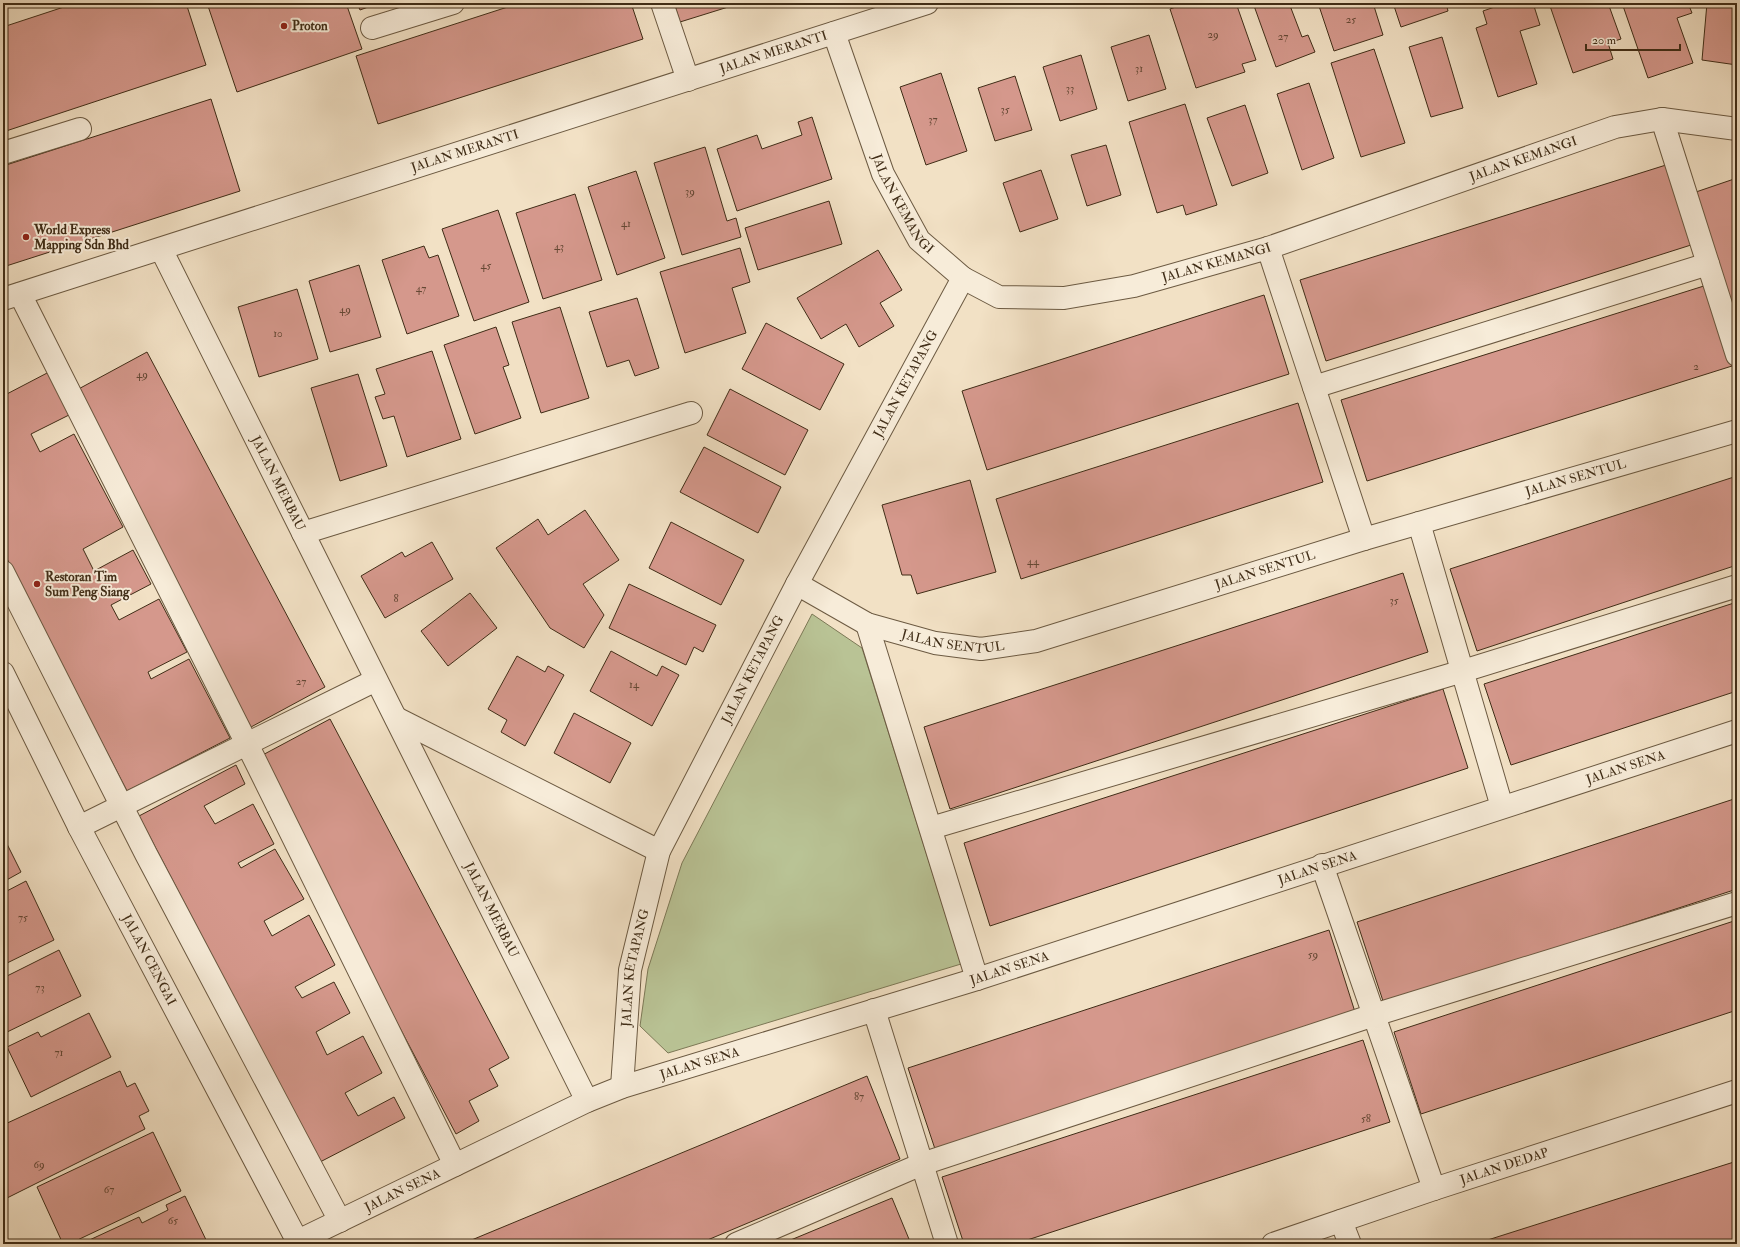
<svg xmlns="http://www.w3.org/2000/svg" width="1740" height="1247" font-family="'IM FELL Double Pica',serif">
<style>
.green{fill:#b9c395;stroke:#7c7856}
.building{fill:#d5988c;stroke:#402d17}
.lines{fill:none;stroke-linecap:round;stroke-linejoin:round}
.minor-casing{stroke:#6c5a42;stroke-width:24}
.minor{stroke:#f7ecd9;stroke-width:22}
.poi-dot{fill:#8f2418;stroke:#f7ecd9;stroke-width:1.5}
.labels{text-anchor:middle;dominant-baseline:central;stroke-width:4;stroke-linejoin:round;paint-order:stroke}
.number-label{font-size:11px;fill:#654834}
.poi-label{font-size:13px;font-weight:bold;fill:#402d17;stroke:#f7ecd9;text-anchor:start}
.street-label{font-size:13px;fill:#402d17;stroke:#f7ecd9}
</style>
<rect width="100%" height="100%" fill="#f2e1c5"/>
<filter id="stains"><feTurbulence type="fractalNoise" baseFrequency=".005" numOctaves="4"/><feColorMatrix values="0 0 0 0 .2 0 0 0 0 .09 0 0 0 0 .02 0 0 0 .5 -.17"/></filter>
<radialGradient id="worn" r=".72"><stop offset=".6" stop-color="#630" stop-opacity="0"/><stop offset="1" stop-color="#630" stop-opacity=".3"/></radialGradient>
<path class="green" d="M 812,614 L 862,648 L 961,964 L 668,1053 L 640,1026 L 648,969 L 682,863 Z"/>
<g class="building">
<path d="M 76,3 L 186,3 L 206,65 L 3,132 L 3,27 Z"/>
<path d="M 207,3 L 346,3 L 362,49 L 237,92 Z"/>
<path d="M 357,3 L 379,3 L 360,10 Z"/>
<path d="M 520,3 L 631,3 L 643,39 L 378,124 L 356,56 Z"/>
<path d="M 674,3 L 741,3 L 680,22 Z"/>
<path d="M 1187,3 L 1236,3 L 1256,60 L 1242,64 L 1245,72 L 1196,88 L 1170,9 Z"/>
<path d="M 1253,3 L 1289,3 L 1302,37 L 1308,35 L 1315,52 L 1276,67 Z"/>
<path d="M 1318,3 L 1373,3 L 1383,35 L 1334,51 Z"/>
<path d="M 1393,3 L 1446,3 L 1448,11 L 1401,27 Z"/>
<path d="M 1506,3 L 1533,3 L 1540,25 L 1520,31 L 1537,84 L 1498,97 L 1476,28 L 1487,24 L 1483,11 Z"/>
<path d="M 1549,3 L 1608,3 L 1621,39 L 1608,43 L 1613,59 L 1573,73 Z"/>
<path d="M 1622,3 L 1688,3 L 1692,13 L 1677,18 L 1693,63 L 1648,78 Z"/>
<path d="M 1707,3 L 1737,3 L 1737,65 L 1702,60 Z"/>
<path d="M 1149,35 L 1166,89 L 1128,101 L 1111,47 Z"/>
<path d="M 1442,37 L 1463,108 L 1431,117 L 1409,47 Z"/>
<path d="M 1374,49 L 1405,143 L 1361,157 L 1331,63 Z"/>
<path d="M 1081,55 L 1097,109 L 1060,121 L 1043,67 Z"/>
<path d="M 941,73 L 967,151 L 926,165 L 900,87 Z"/>
<path d="M 1015,76 L 1032,130 L 995,141 L 978,88 Z"/>
<path d="M 1309,83 L 1334,158 L 1302,170 L 1277,94 Z"/>
<path d="M 211,99 L 240,191 L 3,267 L 3,166 Z"/>
<path d="M 1185,104 L 1217,205 L 1186,215 L 1183,205 L 1157,213 L 1129,122 Z"/>
<path d="M 1245,105 L 1268,173 L 1232,186 L 1207,118 Z"/>
<path d="M 812,117 L 832,179 L 737,211 L 717,149 L 757,135 L 762,149 L 802,135 L 798,122 Z"/>
<path d="M 1106,145 L 1121,195 L 1087,206 L 1071,155 Z"/>
<path d="M 705,147 L 727,221 L 736,218 L 741,237 L 682,255 L 654,163 Z"/>
<path d="M 1666,165 L 1691,245 L 1326,361 L 1300,280 Z"/>
<path d="M 1041,170 L 1058,219 L 1020,232 L 1003,183 Z"/>
<path d="M 636,171 L 665,258 L 617,275 L 588,187 Z"/>
<path d="M 1737,178 L 1737,327 L 1693,193 Z"/>
<path d="M 575,194 L 602,280 L 543,299 L 516,213 Z"/>
<path d="M 829,201 L 842,244 L 758,270 L 745,228 Z"/>
<path d="M 498,210 L 529,302 L 474,321 L 442,229 Z"/>
<path d="M 424,246 L 429,258 L 438,255 L 459,316 L 407,334 L 382,260 Z"/>
<path d="M 740,248 L 750,282 L 732,288 L 746,333 L 685,353 L 660,272 Z"/>
<path d="M 878,250 L 902,290 L 880,303 L 894,326 L 859,347 L 846,324 L 821,339 L 797,298 Z"/>
<path d="M 359,265 L 381,337 L 330,352 L 309,281 Z"/>
<path d="M 1707,285 L 1732,366 L 1367,481 L 1341,400 Z"/>
<path d="M 297,289 L 318,359 L 259,377 L 238,307 Z"/>
<path d="M 1264,295 L 1289,374 L 987,470 L 962,391 Z"/>
<path d="M 637,298 L 659,368 L 635,376 L 629,360 L 607,367 L 589,312 Z"/>
<path d="M 560,307 L 589,398 L 541,413 L 512,322 Z"/>
<path d="M 766,323 L 844,364 L 820,410 L 742,369 Z"/>
<path d="M 496,327 L 509,365 L 503,367 L 521,418 L 475,434 L 444,345 Z"/>
<path d="M 432,351 L 461,439 L 407,457 L 394,416 L 383,419 L 375,397 L 385,394 L 376,369 Z"/>
<path d="M 147,352 L 325,687 L 251,727 L 73,392 Z"/>
<path d="M 49,372 L 71,414 L 31,434 L 40,452 L 74,434 L 123,527 L 83,549 L 94,571 L 133,550 L 151,584 L 111,605 L 119,620 L 159,599 L 187,652 L 148,672 L 151,679 L 189,659 L 230,738 L 127,791 L 3,551 L 3,396 Z"/>
<path d="M 358,374 L 387,466 L 340,481 L 311,388 Z"/>
<path d="M 730,389 L 808,430 L 785,475 L 707,435 Z"/>
<path d="M 1298,403 L 1323,482 L 1021,579 L 996,499 Z"/>
<path d="M 704,447 L 781,487 L 758,533 L 680,492 Z"/>
<path d="M 1737,476 L 1737,565 L 1477,651 L 1450,569 Z"/>
<path d="M 970,480 L 996,572 L 917,594 L 911,575 L 902,575 L 882,505 Z"/>
<path d="M 585,510 L 619,560 L 583,584 L 604,615 L 584,648 L 550,628 L 496,548 L 538,519 L 548,535 Z"/>
<path d="M 671,522 L 744,560 L 721,605 L 649,568 Z"/>
<path d="M 432,542 L 453,579 L 385,618 L 361,576 L 402,552 L 405,557 Z"/>
<path d="M 1403,573 L 1428,652 L 950,809 L 924,727 Z"/>
<path d="M 629,584 L 716,625 L 703,652 L 694,647 L 686,665 L 609,628 Z"/>
<path d="M 470,593 L 497,628 L 448,666 L 421,631 Z"/>
<path d="M 1737,602 L 1737,691 L 1511,765 L 1484,684 Z"/>
<path d="M 611,651 L 657,676 L 662,666 L 679,675 L 652,726 L 590,691 Z"/>
<path d="M 517,656 L 545,672 L 548,666 L 564,675 L 525,746 L 501,732 L 507,720 L 488,709 Z"/>
<path d="M 1443,689 L 1468,768 L 990,926 L 964,843 Z"/>
<path d="M 574,713 L 631,743 L 610,783 L 554,753 Z"/>
<path d="M 330,719 L 509,1058 L 489,1069 L 498,1086 L 469,1101 L 479,1121 L 456,1134 L 257,758 Z"/>
<path d="M 236,765 L 245,784 L 204,806 L 215,824 L 253,804 L 274,844 L 238,863 L 241,868 L 275,849 L 304,899 L 264,921 L 272,936 L 309,915 L 335,965 L 295,987 L 302,998 L 334,982 L 350,1013 L 316,1032 L 327,1055 L 363,1036 L 382,1073 L 345,1093 L 358,1116 L 394,1097 L 405,1118 L 320,1162 L 139,816 Z"/>
<path d="M 1737,798 L 1737,889 L 1384,1004 L 1357,922 Z"/>
<path d="M 3,836 L 21,872 L 3,882 Z"/>
<path d="M 26,881 L 54,940 L 3,965 L 3,893 Z"/>
<path d="M 1737,920 L 1737,1010 L 1421,1114 L 1394,1032 Z"/>
<path d="M 1329,930 L 1355,1012 L 935,1149 L 908,1068 Z"/>
<path d="M 59,950 L 81,996 L 3,1034 L 3,978 Z"/>
<path d="M 89,1013 L 111,1057 L 31,1097 L 7,1047 L 38,1032 L 41,1037 Z"/>
<path d="M 1363,1040 L 1390,1122 L 1015,1244 L 964,1244 L 942,1177 Z"/>
<path d="M 120,1071 L 127,1087 L 135,1083 L 149,1111 L 139,1116 L 145,1129 L 3,1200 L 3,1125 Z"/>
<path d="M 867,1076 L 900,1159 L 698,1244 L 462,1244 Z"/>
<path d="M 153,1132 L 181,1191 L 69,1244 L 63,1244 L 37,1187 Z"/>
<path d="M 1737,1161 L 1737,1244 L 1475,1244 Z"/>
<path d="M 185,1196 L 208,1244 L 83,1243 L 139,1217 L 142,1223 L 168,1210 L 166,1205 Z"/>
<path d="M 892,1198 L 911,1244 L 781,1244 Z"/>
</g>
<g class="lines">
<g class="minor-casing">
<g id="minor">
<path d="M 662,3 L 688,80"/>
<path d="M 372,28 L 453,3"/>
<path id="s1" d="M 834,33 L 883,174 L 919,240 L 963,278 L 999,297 L 1064,298 L 1134,286 L 1268,248 L 1615,127 L 1662,119 L 1737,129"/>
<path d="M 1662,119 L 1737,355"/>
<path d="M 3,153 L 80,129"/>
<path d="M 1268,248 L 1364,539"/>
<path id="s2" d="M 161,249 L 587,1101"/>
<path d="M 20,294 L 247,744 L 455,1165"/>
<path id="s3" d="M 3,299 L 927,3"/>
<path d="M 1314,387 L 1708,264"/>
<path d="M 1419,523 L 1502,807"/>
<path d="M 303,533 L 691,413"/>
<path d="M 3,572 L 146,854 L 340,1221"/>
<path id="s4" d="M 797,584 L 867,624 L 935,643 L 981,649 L 1036,641 L 1364,539 L 1737,431"/>
<path d="M 867,624 L 977,979"/>
<path id="s5" d="M 3,673 L 79,827 L 299,1244"/>
<path d="M 396,718 L 659,851"/>
<path d="M 79,827 L 376,680"/>
<path d="M 931,828 L 1463,671 L 1737,586"/>
<path d="M 1322,865 L 1434,1189"/>
<path d="M 874,1010 L 947,1244"/>
<path id="s6" d="M 622,1087 L 630,970 L 659,851 L 797,584 L 963,278"/>
<path d="M 1341,1221 L 1350,1244"/>
<path id="s7" d="M 298,1241 L 587,1101 L 622,1087 L 977,979 L 1737,731"/>
<path d="M 736,1244 L 922,1164 L 1374,1015 L 1737,903"/>
<path id="s8" d="M 1273,1244 L 1434,1189 L 1737,1091"/>
</g>
</g>
<use href="#minor" class="minor"/>
</g>
<g class="poi-dot">
<circle cx="284" cy="26" r="4"/>
<circle cx="26" cy="237" r="4"/>
<circle cx="37" cy="584" r="4"/>
</g>
<g class="labels">
<g class="number-label">
<text x="1351" y="19">25</text>
<text x="1213" y="34">29</text>
<text x="1283" y="36">27</text>
<text x="1139" y="68">31</text>
<text x="1070" y="88">33</text>
<text x="1005" y="109">35</text>
<text x="933" y="119">37</text>
<text x="690" y="191">39</text>
<text x="626" y="223">41</text>
<text x="559" y="246">43</text>
<text x="486" y="265">45</text>
<text x="421" y="288">47</text>
<text x="345" y="309">49</text>
<text x="278" y="333">10</text>
<text x="1696" y="366">2</text>
<text x="142" y="374">49</text>
<text x="1033" y="561">44</text>
<text x="396" y="598">8</text>
<text x="1394" y="600">35</text>
<text x="301" y="681">27</text>
<text x="634" y="684">14</text>
<text x="23" y="917">75</text>
<text x="1313" y="954">59</text>
<text x="40" y="987">73</text>
<text x="59" y="1052">71</text>
<text x="859" y="1096">87</text>
<text x="1366" y="1118">58</text>
<text x="39" y="1164">69</text>
<text x="109" y="1189">67</text>
<text x="173" y="1220">65</text>
</g>
<g class="poi-label">
<text x="292" y="26">Proton</text>
<text x="34" y="230">World Express<tspan x="34" dy="15">Mapping Sdn Bhd</tspan></text>
<text x="45" y="577">Restoran Tim<tspan x="45" dy="15">Sum Peng Siang</tspan></text>
</g>
<g class="street-label">
<text stroke="none"><textPath href="#s3" startOffset="809">JALAN MERANTI</textPath></text>
<text stroke="none"><textPath href="#s3" startOffset="485">JALAN MERANTI</textPath></text>
<text stroke="none"><textPath href="#s1" startOffset="869">JALAN KEMANGI</textPath></text>
<text stroke="none"><textPath href="#s1" startOffset="185">JALAN KEMANGI</textPath></text>
<text stroke="none"><textPath href="#s1" startOffset="545">JALAN KEMANGI</textPath></text>
<text stroke="none"><textPath href="#s6" startOffset="768">JALAN KETAPANG</textPath></text>
<text stroke="none"><textPath href="#s4" startOffset="817">JALAN SENTUL</textPath></text>
<text stroke="none"><textPath href="#s2" startOffset="262">JALAN MERBAU</textPath></text>
<text stroke="none"><textPath href="#s4" startOffset="493">JALAN SENTUL</textPath></text>
<text stroke="none"><textPath href="#s4" startOffset="169">JALAN SENTUL</textPath></text>
<text stroke="none"><textPath href="#s6" startOffset="444">JALAN KETAPANG</textPath></text>
<text stroke="none"><textPath href="#s7" startOffset="1412">JALAN SENA</textPath></text>
<text stroke="none"><textPath href="#s7" startOffset="1088">JALAN SENA</textPath></text>
<text stroke="none"><textPath href="#s2" startOffset="739">JALAN MERBAU</textPath></text>
<text stroke="none"><textPath href="#s5" startOffset="322">JALAN CENGAI</textPath></text>
<text stroke="none"><textPath href="#s6" startOffset="120">JALAN KETAPANG</textPath></text>
<text stroke="none"><textPath href="#s7" startOffset="764">JALAN SENA</textPath></text>
<text stroke="none"><textPath href="#s7" startOffset="440">JALAN SENA</textPath></text>
<text stroke="none"><textPath href="#s8" startOffset="244">JALAN DEDAP</textPath></text>
<text stroke="none"><textPath href="#s7" startOffset="116">JALAN SENA</textPath></text>
</g>
</g>
<rect width="1740" height="1247" fill="none" stroke="#f2e1c5" stroke-width="16"/>
<rect x="4" y="4" width="1732" height="1239" fill="none" stroke="#402d17" stroke-width="2"/>
<rect x="8" y="8" width="1724" height="1231" fill="none" stroke="#402d17"/>
<path d="M1586 44v6h94v-6" fill="none" stroke="#402d17" stroke-width="2"/>
<text x="1592" y="44" font-size="12" fill="#402d17" stroke="#f7ecd9" stroke-width="3" paint-order="stroke">20 m</text>
<rect width="100%" height="100%" filter="url(#stains)"/>
<rect width="100%" height="100%" fill="url(#worn)"/>
</svg>
